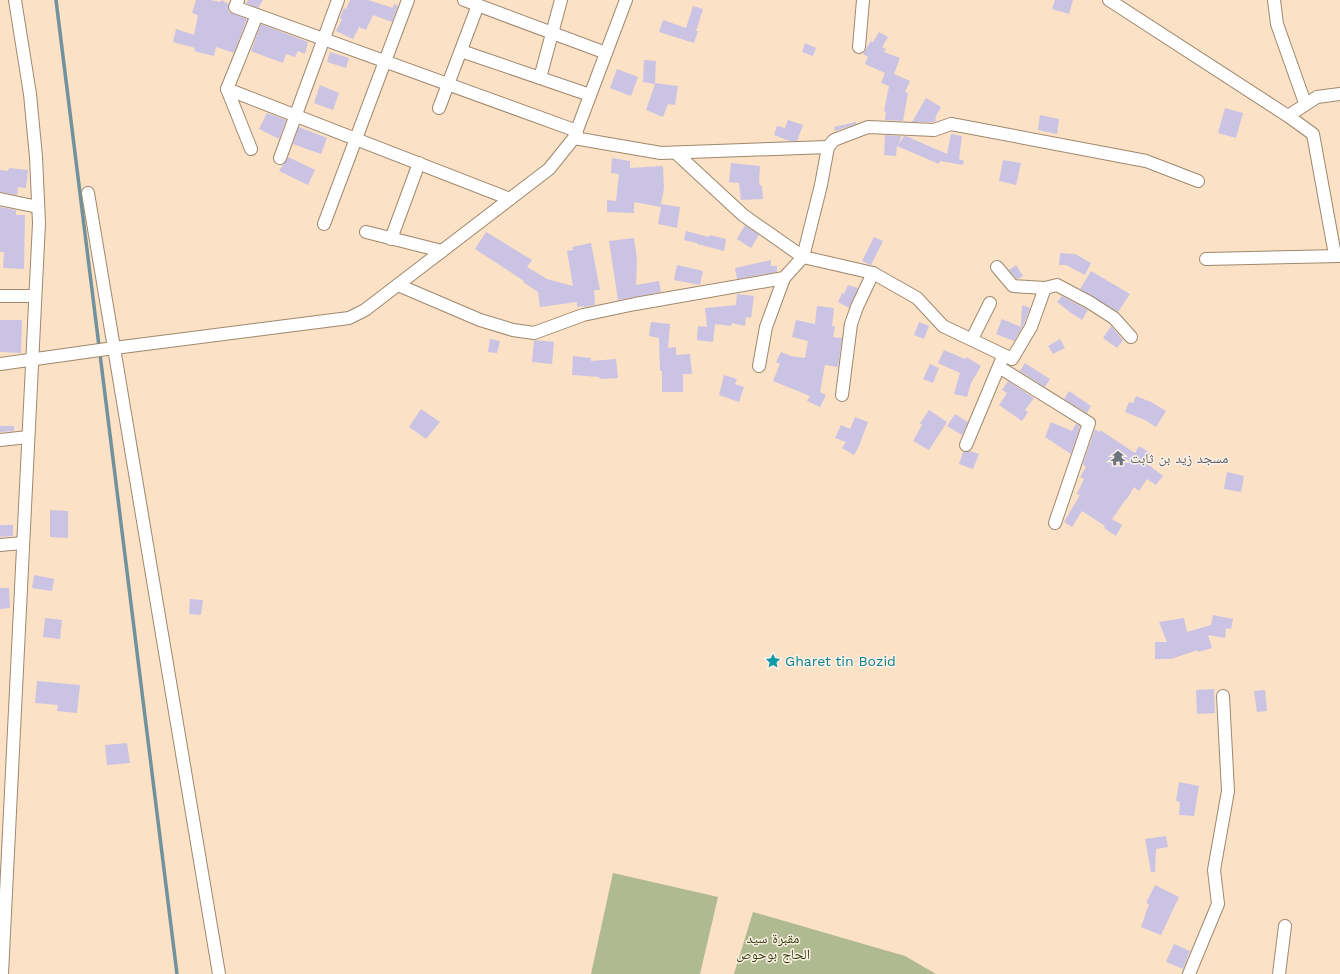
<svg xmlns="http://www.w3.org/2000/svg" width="1340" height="974" font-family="'Work Sans','Noto Naskh Arabic',sans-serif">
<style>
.green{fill:#afba90}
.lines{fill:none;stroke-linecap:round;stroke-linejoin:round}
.stream{stroke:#71929d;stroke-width:3.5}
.building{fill:#cbc3e4}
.minor-casing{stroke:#9f886e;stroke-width:14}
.minor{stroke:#fff;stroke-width:12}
.labels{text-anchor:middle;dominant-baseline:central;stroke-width:3;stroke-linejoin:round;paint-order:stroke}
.worship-label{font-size:14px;fill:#5b616d;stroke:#fcf1e6;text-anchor:start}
.culture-label{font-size:14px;fill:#0d838f;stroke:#fcf1e6;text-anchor:start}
.park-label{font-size:14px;fill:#37400e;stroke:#fcf1e6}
</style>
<rect width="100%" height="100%" fill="#fbe1c5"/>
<g class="green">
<path d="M 613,873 L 718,897 L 700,974 L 591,974 Z"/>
<path d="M 753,912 L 905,956 L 936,974 L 734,974 Z"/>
</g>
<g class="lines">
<path class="stream" d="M 56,0 L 177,974"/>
</g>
<g class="building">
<path d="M 196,0 L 211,0 L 220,2 L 222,0 L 228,4 L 228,8 L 229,12 L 247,19 L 234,53 L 216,47 L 214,56 L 194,51 L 195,48 L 173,42 L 176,29 L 194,35 L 198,15 L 192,13 Z"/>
<path d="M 248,0 L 263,0 L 258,8 L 246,3 Z"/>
<path d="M 350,0 L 368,0 L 393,8 L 394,4 L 398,6 L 392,22 L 373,15 L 366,30 L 359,27 L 353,39 L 336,31 L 342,19 L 340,18 L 344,8 L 346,9 Z"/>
<path d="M 1055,0 L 1073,0 L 1069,14 L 1052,9 Z"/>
<path d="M 693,6 L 703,9 L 696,31 L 698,31 L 694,43 L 659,32 L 663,20 L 686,28 Z"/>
<path d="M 261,24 L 308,42 L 305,54 L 298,51 L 295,57 L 286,54 L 283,63 L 251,51 Z"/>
<path d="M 879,32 L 888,37 L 882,47 L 886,49 L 884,52 L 900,58 L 894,74 L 910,81 L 905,92 L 908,93 L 903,121 L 885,120 L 886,112 L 884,111 L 889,86 L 881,83 L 885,73 L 865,64 L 868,57 L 863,54 L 871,41 L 873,42 Z"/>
<path d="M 805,43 L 816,48 L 813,56 L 802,52 Z"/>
<path d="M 330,52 L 349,58 L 346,68 L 327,62 Z"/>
<path d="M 644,60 L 656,61 L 655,83 L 678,86 L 675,105 L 668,104 L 663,117 L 646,110 L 655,84 L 643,82 Z"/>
<path d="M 617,69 L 638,77 L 631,96 L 610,88 Z"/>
<path d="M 320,85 L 339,93 L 333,110 L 314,103 Z"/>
<path d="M 926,98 L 941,107 L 936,116 L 935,122 L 912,122 Z"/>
<path d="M 1225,108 L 1243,113 L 1236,138 L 1218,133 Z"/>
<path d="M 267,113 L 286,120 L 279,139 L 259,129 Z"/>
<path d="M 1040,115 L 1059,119 L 1057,134 L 1038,130 Z"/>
<path d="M 788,120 L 803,125 L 797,141 L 790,141 L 774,135 L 777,126 L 785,128 Z"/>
<path d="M 856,122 L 856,124 L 835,131 L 834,127 Z"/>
<path d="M 299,127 L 327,138 L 321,154 L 293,144 Z"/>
<path d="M 951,134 L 962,136 L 959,159 L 964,161 L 963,165 L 940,161 L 939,164 L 897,146 L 896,156 L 884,155 L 885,135 L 901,136 L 899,144 L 904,136 L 906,136 L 947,154 Z"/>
<path d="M 288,157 L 315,170 L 308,185 L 279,171 Z"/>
<path d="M 612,158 L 630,161 L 630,168 L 663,166 L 664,188 L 661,204 L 680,207 L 677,228 L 658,224 L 661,207 L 634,202 L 634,213 L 607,212 L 607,200 L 616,201 L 619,174 L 611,173 Z"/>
<path d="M 1003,160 L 1021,163 L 1016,185 L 999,181 Z"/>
<path d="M 731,163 L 760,166 L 759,183 L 760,185 L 762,186 L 763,199 L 741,200 L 739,183 L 729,182 Z"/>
<path d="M 9,168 L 28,170 L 26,188 L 18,187 L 17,195 L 0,192 L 0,170 L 8,171 Z"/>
<path d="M 0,207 L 16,210 L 16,215 L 25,215 L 24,269 L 3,268 L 4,252 L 0,252 Z"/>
<path d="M 745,225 L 759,235 L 751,248 L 737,239 Z"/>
<path d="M 686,231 L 709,237 L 710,235 L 726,239 L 724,251 L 697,244 L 697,243 L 684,240 Z"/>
<path d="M 486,232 L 532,260 L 527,267 L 547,279 L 573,286 L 567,251 L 573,250 L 572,247 L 591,243 L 600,290 L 594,290 L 595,305 L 584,307 L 584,306 L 577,307 L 577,302 L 540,307 L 538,292 L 523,282 L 524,281 L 475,249 Z"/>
<path d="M 874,237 L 883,241 L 871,265 L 862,261 Z"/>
<path d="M 634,238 L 637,260 L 636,285 L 659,281 L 661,292 L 618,300 L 609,241 Z"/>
<path d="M 1060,253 L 1075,254 L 1091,263 L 1085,275 L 1066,265 L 1059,265 Z"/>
<path d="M 771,260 L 771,266 L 777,266 L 777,272 L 737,279 L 735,268 Z"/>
<path d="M 677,265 L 703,271 L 700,285 L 674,280 Z"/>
<path d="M 1016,265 L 1023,276 L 1018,279 L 1017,279 L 1009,270 Z"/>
<path d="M 1091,271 L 1130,294 L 1118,312 L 1080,289 Z"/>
<path d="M 848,285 L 858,288 L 849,308 L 838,302 L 842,293 L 844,294 Z"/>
<path d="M 737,294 L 754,296 L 751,318 L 746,317 L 745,326 L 732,323 L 731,326 L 715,324 L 713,342 L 697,340 L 698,326 L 707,327 L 705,308 L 736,305 Z"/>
<path d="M 1062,296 L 1088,310 L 1082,320 L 1071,313 L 1057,302 Z"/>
<path d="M 1022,305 L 1030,308 L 1024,324 L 1014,341 L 996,334 L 1002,319 L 1021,327 Z"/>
<path d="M 817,306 L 834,308 L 832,326 L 835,326 L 833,337 L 842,338 L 838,367 L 825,365 L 820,392 L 826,395 L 820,407 L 807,401 L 810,396 L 773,381 L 780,364 L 776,362 L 781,352 L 791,356 L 805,358 L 808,341 L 792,337 L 796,320 L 815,324 Z"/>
<path d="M 0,320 L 22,320 L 21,353 L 0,352 Z"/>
<path d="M 651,322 L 670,324 L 668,348 L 676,347 L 676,355 L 690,354 L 692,374 L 683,374 L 683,392 L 662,392 L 662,371 L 660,371 L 659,338 L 649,336 Z"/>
<path d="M 919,322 L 929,326 L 924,339 L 914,335 Z"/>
<path d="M 1111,326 L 1123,340 L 1117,348 L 1103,338 Z"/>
<path d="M 490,339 L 500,341 L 497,353 L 488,352 Z"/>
<path d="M 1060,339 L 1065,348 L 1053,354 L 1048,346 Z"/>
<path d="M 534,340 L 554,342 L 552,364 L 532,362 Z"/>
<path d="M 944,350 L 965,359 L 966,357 L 981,366 L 971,383 L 967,397 L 954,394 L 960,373 L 938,363 Z"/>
<path d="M 573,356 L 591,358 L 591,361 L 616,359 L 618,378 L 600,379 L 599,377 L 572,375 Z"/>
<path d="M 1025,363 L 1050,379 L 1045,387 L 1020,371 Z"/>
<path d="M 930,364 L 939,368 L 933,383 L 923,379 Z"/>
<path d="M 724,375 L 737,379 L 735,384 L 744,387 L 739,402 L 719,395 Z"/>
<path d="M 1008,381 L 1034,398 L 1025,410 L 1028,412 L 1022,421 L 999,405 L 1007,393 L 1002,390 Z"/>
<path d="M 1069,391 L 1091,406 L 1087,413 L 1064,399 Z"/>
<path d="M 1136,396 L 1151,402 L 1166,411 L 1156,427 L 1145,420 L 1125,412 L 1129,402 L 1133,403 Z"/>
<path d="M 421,409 L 440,422 L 426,439 L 409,427 Z"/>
<path d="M 929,410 L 947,422 L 929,450 L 913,441 L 922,425 L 920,423 Z"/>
<path d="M 955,414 L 968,422 L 962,435 L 947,426 Z"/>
<path d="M 855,417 L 868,422 L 859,446 L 854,455 L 842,448 L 846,442 L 835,438 L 841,425 L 850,429 Z"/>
<path d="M 1051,422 L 1072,431 L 1076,424 L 1080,426 L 1071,454 L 1045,437 Z"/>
<path d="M 0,426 L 14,426 L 14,431 L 0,432 Z"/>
<path d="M 1095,429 L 1099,432 L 1100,430 L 1135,453 L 1139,446 L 1150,453 L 1145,462 L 1163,476 L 1156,485 L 1147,479 L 1139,491 L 1134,487 L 1127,499 L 1126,499 L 1112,519 L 1122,525 L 1116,536 L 1104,528 L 1105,526 L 1082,511 L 1072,527 L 1064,522 L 1080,495 L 1077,494 L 1084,479 L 1080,477 L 1086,467 L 1083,464 Z"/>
<path d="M 970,451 L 979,454 L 973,469 L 959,464 L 963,452 Z"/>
<path d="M 1227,472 L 1244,476 L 1241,492 L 1224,489 Z"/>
<path d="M 50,510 L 68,511 L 68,538 L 50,537 Z"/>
<path d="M 0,525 L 13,525 L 13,536 L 0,537 Z"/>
<path d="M 34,575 L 54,579 L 52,591 L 32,588 Z"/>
<path d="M 0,588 L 9,588 L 10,608 L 0,609 Z"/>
<path d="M 190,599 L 203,600 L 201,615 L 189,614 Z"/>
<path d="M 1213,615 L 1233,619 L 1231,629 L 1226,628 L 1225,638 L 1208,635 L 1212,648 L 1198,652 L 1198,650 L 1171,659 L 1155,659 L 1155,642 L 1167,642 L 1159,622 L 1184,618 L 1187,632 L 1211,625 Z"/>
<path d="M 45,618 L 62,620 L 60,639 L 43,637 Z"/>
<path d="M 37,681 L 80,685 L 77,713 L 57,711 L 58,705 L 35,703 Z"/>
<path d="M 1214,689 L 1215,713 L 1197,714 L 1196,690 Z"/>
<path d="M 1265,690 L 1267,711 L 1257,712 L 1254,691 Z"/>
<path d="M 127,743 L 130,763 L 107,765 L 105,745 Z"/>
<path d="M 1179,782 L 1199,786 L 1194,816 L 1179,815 L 1180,802 L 1176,801 Z"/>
<path d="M 1166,836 L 1168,847 L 1156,849 L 1155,872 L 1151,872 L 1145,839 Z"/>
<path d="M 1155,885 L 1179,897 L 1161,935 L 1141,927 L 1149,904 L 1146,903 Z"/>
<path d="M 1174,944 L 1190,951 L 1183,969 L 1166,962 Z"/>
</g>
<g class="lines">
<g class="minor-casing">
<g id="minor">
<path d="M 238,0 L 235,7 L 577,131"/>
<path d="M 464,0 L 606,53"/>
<path d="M 1109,0 L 1288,116"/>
<path d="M 1274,0 L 1277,24 L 1305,103"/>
<path d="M 859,47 L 863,0"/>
<path d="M 461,51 L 590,95"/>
<path d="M 540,78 L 561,0"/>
<path d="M 227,89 L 510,199"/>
<path d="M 439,108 L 478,5"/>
<path d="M 574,138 L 661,153 L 828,147"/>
<path d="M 251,149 L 227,89 L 257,15"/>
<path d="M 676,153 L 743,215 L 803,257 L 873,273 L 917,298 L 943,326 L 1012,359 L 1031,327 L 1045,288"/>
<path d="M 280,158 L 338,0"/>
<path d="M 88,193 L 219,974"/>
<path d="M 0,199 L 38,207"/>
<path d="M 324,224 L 408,0"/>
<path d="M 366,232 L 442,251"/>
<path d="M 391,239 L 419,163"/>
<path d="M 1335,255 L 1313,134 L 1288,116 L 1317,97 L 1340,94"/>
<path d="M 1206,259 L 1340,256"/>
<path d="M 997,267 L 1013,286 L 1045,288 L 1057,285 L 1089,302 L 1114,318 L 1131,337"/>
<path d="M 398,285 L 480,320 L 513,330 L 534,333 L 583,315 L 635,304 L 784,278 L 803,257 L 821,185 L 828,147 L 834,140 L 868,127 L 934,130 L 951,124 L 1146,161 L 1198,181"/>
<path d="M 0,296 L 35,296"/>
<path d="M 972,339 L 990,303"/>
<path d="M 0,364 L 114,348 L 349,318 L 365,310 L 549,169 L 574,138 L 626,0"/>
<path d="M 759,366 L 766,327 L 784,278"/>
<path d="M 999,367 L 1089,423 L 1055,523"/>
<path d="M 842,395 L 851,324 L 857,307 L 873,273"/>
<path d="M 0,440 L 28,437"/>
<path d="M 966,445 L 1002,359"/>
<path d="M 0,545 L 23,543"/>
<path d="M 2,974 L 39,223 L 36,157 L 30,94 L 15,0"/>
<path d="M 1189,974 L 1218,904 L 1214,870 L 1228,791 L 1223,696"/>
<path d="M 1279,974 L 1285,926"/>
</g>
</g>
<use href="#minor" class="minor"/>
</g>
<defs>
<g id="temple-bare" transform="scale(1.2)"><path d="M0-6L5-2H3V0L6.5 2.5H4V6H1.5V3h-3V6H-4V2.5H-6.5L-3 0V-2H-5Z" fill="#6b7280" stroke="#fcf1e6" stroke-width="2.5" paint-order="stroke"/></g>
<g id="sight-bare" transform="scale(1.2)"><path d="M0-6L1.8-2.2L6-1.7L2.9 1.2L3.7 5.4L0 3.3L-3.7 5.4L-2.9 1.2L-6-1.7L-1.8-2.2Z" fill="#0f9aa8" stroke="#fcf1e6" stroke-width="2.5" paint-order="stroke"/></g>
</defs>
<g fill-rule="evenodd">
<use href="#temple-bare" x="1118" y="458"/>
<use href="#sight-bare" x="773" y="661"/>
</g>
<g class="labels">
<g class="worship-label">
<text x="1130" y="458">مسجد زيد بن ثابت</text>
</g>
<g class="culture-label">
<text x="785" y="661">Gharet tin Bozid</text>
</g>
<g class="park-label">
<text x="773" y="938">مقبرة سيد<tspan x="773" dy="16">الحاج بوحوص</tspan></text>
</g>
</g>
</svg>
